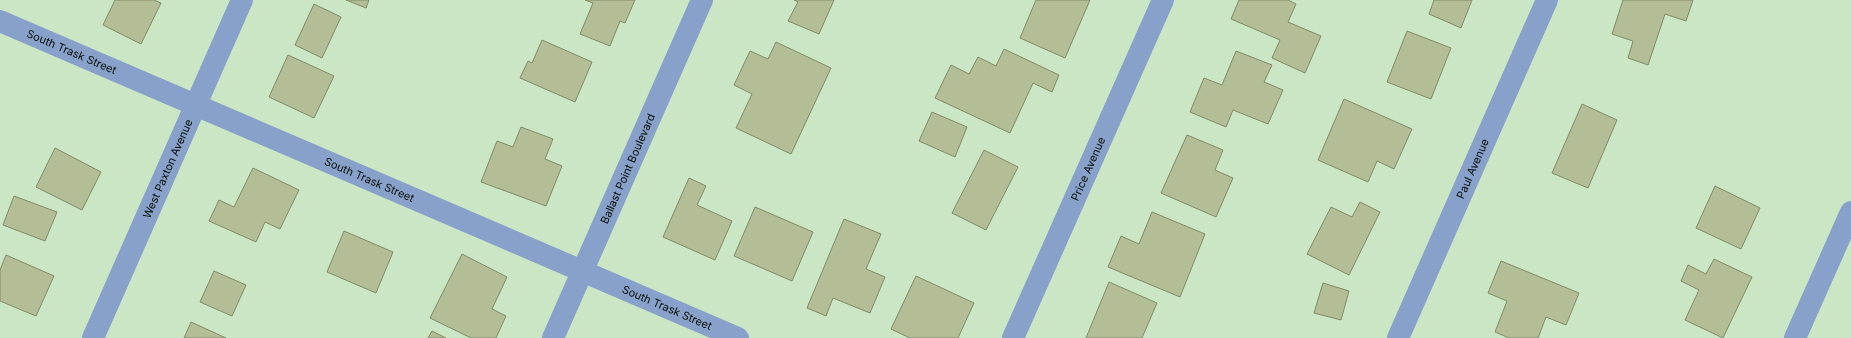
<svg xmlns="http://www.w3.org/2000/svg" width="1851" height="338" font-family="Inter,sans-serif">
<style>
.building{fill:#b3be97;stroke:#818b66}
.lines{fill:none;stroke-linecap:round;stroke-linejoin:round}
.street{stroke:#88a1ca;stroke-width:22}
.labels{text-anchor:middle;dominant-baseline:central;stroke-width:3;stroke-linejoin:round;paint-order:stroke}
.street-label{font-size:11px;fill:#060f05;stroke:#cae6c4}
</style>
<rect width="100%" height="100%" fill="#cae6c4"/>
<g class="building">
<path d="M 115,0 L 154,0 L 161,3 L 141,44 L 103,25 Z"/>
<path d="M 346,0 L 369,0 L 366,8 Z"/>
<path d="M 585,0 L 635,0 L 625,23 L 620,21 L 610,46 L 580,34 L 593,3 Z"/>
<path d="M 794,0 L 834,0 L 819,34 L 788,21 L 798,2 Z"/>
<path d="M 1036,0 L 1090,0 L 1065,58 L 1020,38 Z"/>
<path d="M 1239,0 L 1288,0 L 1296,4 L 1288,22 L 1321,36 L 1305,73 L 1272,58 L 1280,40 L 1231,19 Z"/>
<path d="M 1434,0 L 1472,0 L 1461,28 L 1429,14 Z"/>
<path d="M 1623,0 L 1693,0 L 1686,21 L 1665,14 L 1648,65 L 1628,58 L 1633,41 L 1612,34 Z"/>
<path d="M 314,4 L 341,17 L 322,58 L 295,45 Z"/>
<path d="M 1407,31 L 1451,48 L 1431,99 L 1387,82 Z"/>
<path d="M 542,40 L 592,62 L 575,102 L 520,78 L 528,61 L 532,63 Z"/>
<path d="M 776,42 L 831,68 L 791,154 L 736,128 L 752,94 L 734,85 L 750,51 L 768,59 Z"/>
<path d="M 1004,49 L 1059,75 L 1052,92 L 1033,83 L 1010,133 L 935,98 L 951,65 L 969,74 L 978,57 L 996,66 Z"/>
<path d="M 1236,51 L 1272,65 L 1264,82 L 1283,90 L 1268,124 L 1233,110 L 1226,127 L 1190,112 L 1204,78 L 1222,85 Z"/>
<path d="M 288,55 L 334,76 L 314,118 L 269,97 Z"/>
<path d="M 1344,99 L 1412,129 L 1394,169 L 1377,161 L 1368,182 L 1318,160 Z"/>
<path d="M 1582,104 L 1617,120 L 1588,188 L 1552,173 Z"/>
<path d="M 932,112 L 967,127 L 955,157 L 919,141 Z"/>
<path d="M 521,127 L 553,139 L 545,159 L 562,166 L 546,206 L 481,182 L 497,141 L 513,147 Z"/>
<path d="M 1187,135 L 1223,150 L 1215,170 L 1233,178 L 1216,217 L 1161,193 Z"/>
<path d="M 55,148 L 101,172 L 82,210 L 36,187 Z"/>
<path d="M 984,150 L 1018,167 L 986,230 L 952,213 Z"/>
<path d="M 253,168 L 299,190 L 280,229 L 265,222 L 256,242 L 209,221 L 219,200 L 234,207 Z"/>
<path d="M 689,178 L 706,186 L 697,205 L 732,221 L 715,260 L 663,237 Z"/>
<path d="M 1715,186 L 1760,208 L 1741,249 L 1696,228 Z"/>
<path d="M 14,196 L 57,212 L 45,241 L 3,225 Z"/>
<path d="M 1360,202 L 1380,212 L 1349,275 L 1307,254 L 1331,207 L 1352,217 Z"/>
<path d="M 755,207 L 813,232 L 792,281 L 734,256 Z"/>
<path d="M 1152,212 L 1205,234 L 1180,297 L 1108,267 L 1121,236 L 1139,244 Z"/>
<path d="M 844,219 L 881,234 L 866,269 L 885,277 L 870,313 L 833,298 L 826,316 L 807,308 Z"/>
<path d="M 344,231 L 393,252 L 376,293 L 327,272 Z"/>
<path d="M 462,254 L 507,277 L 492,309 L 506,316 L 496,338 L 471,338 L 430,318 Z"/>
<path d="M 6,255 L 54,276 L 36,316 L 0,301 L 0,270 Z"/>
<path d="M 1714,259 L 1752,277 L 1723,338 L 1685,320 L 1699,290 L 1681,281 L 1688,265 L 1706,274 Z"/>
<path d="M 1501,261 L 1579,293 L 1566,325 L 1546,317 L 1538,338 L 1509,338 L 1495,332 L 1507,301 L 1488,293 Z"/>
<path d="M 214,271 L 246,285 L 232,316 L 200,302 Z"/>
<path d="M 916,276 L 974,303 L 958,338 L 910,338 L 891,329 Z"/>
<path d="M 1109,282 L 1157,303 L 1142,338 L 1086,338 Z"/>
<path d="M 1323,283 L 1349,291 L 1341,320 L 1314,313 Z"/>
<path d="M 191,322 L 226,338 L 184,338 Z"/>
<path d="M 432,331 L 446,338 L 428,338 Z"/>
</g>
<g class="lines">
<g class="street">
<path id="s1" d="M 0,21 L 738,338"/>
<path id="s2" d="M 93,338 L 242,0"/>
<path id="s3" d="M 553,338 L 702,0"/>
<path id="s4" d="M 1013,338 L 1163,0"/>
<path id="s5" d="M 1398,338 L 1547,0"/>
<path d="M 1795,338 L 1851,212"/>
</g>
</g>
<g class="labels">
<g class="street-label">
<text stroke="none"><textPath href="#s1" startOffset="78">South Trask Street</textPath></text>
<text stroke="none"><textPath href="#s2" startOffset="185">West Paxton Avenue</textPath></text>
<text stroke="none"><textPath href="#s3" startOffset="185">Ballast Point Boulevard</textPath></text>
<text stroke="none"><textPath href="#s4" startOffset="185">Price Avenue</textPath></text>
<text stroke="none"><textPath href="#s5" startOffset="185">Paul Avenue</textPath></text>
<text stroke="none"><textPath href="#s1" startOffset="402">South Trask Street</textPath></text>
<text stroke="none"><textPath href="#s1" startOffset="726">South Trask Street</textPath></text>
</g>
</g>
</svg>
